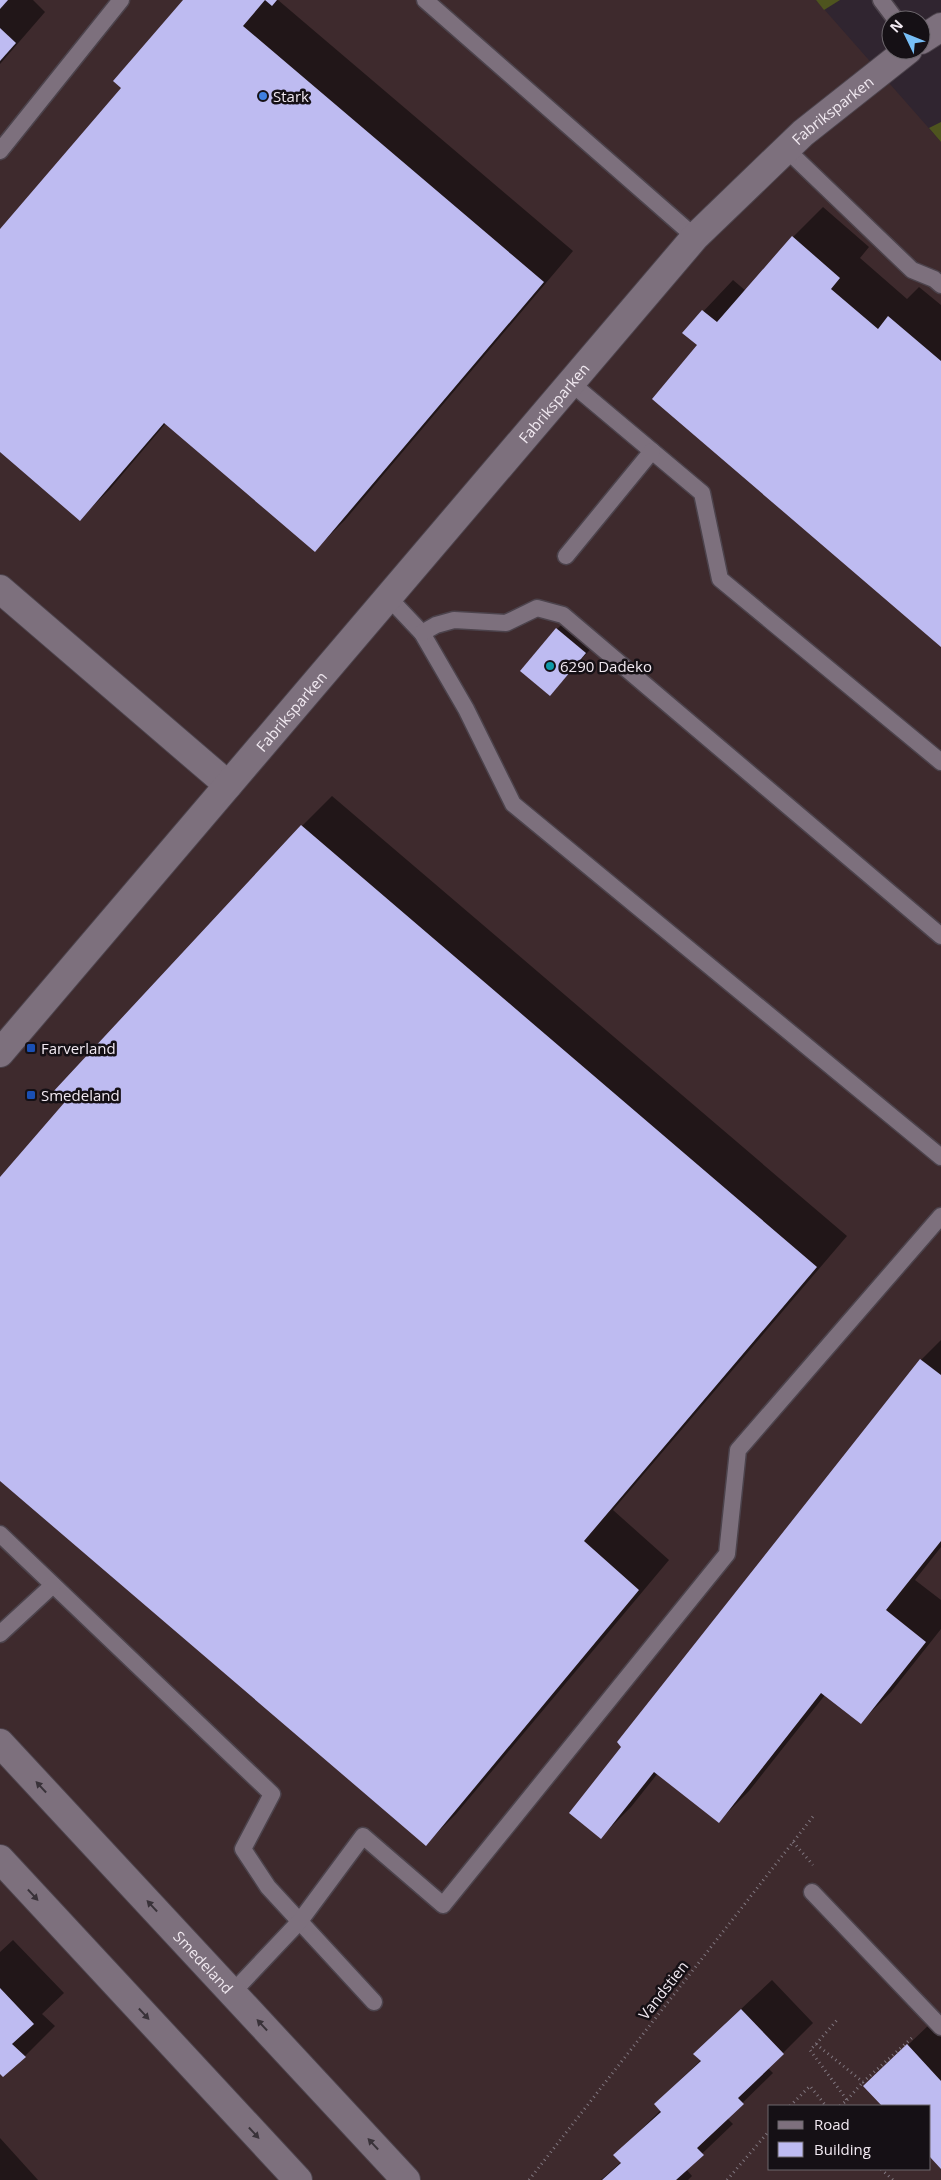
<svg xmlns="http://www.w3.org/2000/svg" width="941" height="2180" font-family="'Open Sans',sans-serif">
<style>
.industrial{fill:#3e2a2d;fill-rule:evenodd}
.forest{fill:#4e541e}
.shadow{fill:#0007}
.building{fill:#bebbf1}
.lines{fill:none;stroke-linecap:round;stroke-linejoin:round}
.service-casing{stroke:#4c434c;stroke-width:19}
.minor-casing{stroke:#4c434c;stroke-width:30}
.tertiary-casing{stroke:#4c434c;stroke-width:30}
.path{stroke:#817881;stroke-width:3;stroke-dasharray:1 4;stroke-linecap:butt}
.service{stroke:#7d707d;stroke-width:16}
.minor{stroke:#7d707d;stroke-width:28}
.tertiary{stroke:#7d707d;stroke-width:28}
.oneway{fill:#393239}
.shop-dot{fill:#3f7fe0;stroke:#151015;stroke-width:2}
.culture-dot{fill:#0f9aa8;stroke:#151015;stroke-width:2}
.transit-dot{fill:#1a4fb4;stroke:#151015;stroke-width:2}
.labels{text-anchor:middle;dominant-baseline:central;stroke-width:5;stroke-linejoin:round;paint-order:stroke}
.poi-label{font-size:15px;fill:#f1e9f1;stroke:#151015;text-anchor:start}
.street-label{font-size:15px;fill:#f1e9f1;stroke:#151015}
</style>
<rect width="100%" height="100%" fill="#302530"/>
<path class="industrial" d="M 0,0 L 816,0 L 941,142 L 941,2180 L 0,2180 ZM 770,2106 L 930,2106 L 930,2169 L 770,2169 Z"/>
<g class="forest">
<path d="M 816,0 L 840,0 L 824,10 Z"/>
<path d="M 941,122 L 941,142 L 929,128 Z"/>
</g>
<g class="shadow">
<path d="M 0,0 L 33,0 L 45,12 L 0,64 Z"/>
<path d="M 185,0 L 278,0 L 573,251 L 345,520 L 315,550 L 166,423 L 110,489 L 80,519 L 0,451 L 0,231 L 123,88 Z"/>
<path d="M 823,207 L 869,247 L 860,258 L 907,299 L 919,287 L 941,305 L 941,645 L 699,345 L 683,333 L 733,280 L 746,291 L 793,237 Z"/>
<path d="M 574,613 L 602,636 L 550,695 L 557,629 Z"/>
<path d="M 332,796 L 847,1236 L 613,1510 L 669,1560 L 456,1814 L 426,1844 L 0,1480 L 0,1179 L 302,826 Z"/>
<path d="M 941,1340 L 941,1547 L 915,1580 L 941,1600 L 941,1629 L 891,1692 L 861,1722 L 825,1695 L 749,1791 L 719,1821 L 658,1773 L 631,1807 L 601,1837 L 623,1747 L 619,1742 L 921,1360 Z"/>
<path d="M 13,1940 L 64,1993 L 42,2014 L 55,2026 L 25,2056 L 0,2072 L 0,1952 Z"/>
<path d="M 772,1980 L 813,2023 L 768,2068 L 773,2073 L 727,2118 L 733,2124 L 686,2169 L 692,2176 L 688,2180 L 601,2180 L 621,2162 L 615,2155 L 661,2110 L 655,2104 L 701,2060 L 725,2024 Z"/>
<path d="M 932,2022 L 941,2031 L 941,2167 L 930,2155 L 930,2106 L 884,2106 L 865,2086 Z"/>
<path d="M 0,2138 L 38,2180 L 0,2180 Z"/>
</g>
<g class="building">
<path d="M 0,0 L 8,0 L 0,9 Z"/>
<path d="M 183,0 L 277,0 L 272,6 L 265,0 L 243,26 L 544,282 L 315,552 L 164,423 L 80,521 L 0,452 L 0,229 L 121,88 L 113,81 Z"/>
<path d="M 0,28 L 16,43 L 0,61 Z"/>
<path d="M 792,236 L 840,278 L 831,289 L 878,329 L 888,316 L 941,361 L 941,647 L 652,399 L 697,345 L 682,333 L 702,310 L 717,322 Z"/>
<path d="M 556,628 L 586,653 L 550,696 L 520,671 Z"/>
<path d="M 301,825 L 817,1267 L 584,1541 L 639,1590 L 426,1846 L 0,1481 L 0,1177 L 64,1103 L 52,1093 Z"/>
<path d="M 920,1359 L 941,1375 L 941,1541 L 886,1610 L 926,1642 L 861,1724 L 821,1693 L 719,1823 L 654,1772 L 601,1839 L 569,1813 L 621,1747 L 617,1742 Z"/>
<path d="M 0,1988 L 34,2024 L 12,2044 L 26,2057 L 3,2077 L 0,2074 Z"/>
<path d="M 741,2009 L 784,2054 L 738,2098 L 744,2104 L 697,2148 L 704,2155 L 676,2180 L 602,2180 L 621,2163 L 613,2155 L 661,2112 L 654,2104 L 701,2061 L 693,2054 Z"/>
<path d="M 907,2044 L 941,2081 L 941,2169 L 930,2157 L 930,2106 L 882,2106 L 863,2086 Z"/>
</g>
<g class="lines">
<g class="service-casing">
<g id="service">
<path d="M 425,0 L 695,237"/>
<path d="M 881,0 L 896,20"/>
<path d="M 786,149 L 912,270 L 934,279 L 941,285"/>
<path d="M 0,151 L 121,0"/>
<path d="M 571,383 L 702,493 L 720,579 L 941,762"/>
<path d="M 566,556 L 652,451"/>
<path d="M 388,597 L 422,633 L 466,709 L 513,804 L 941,1157"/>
<path d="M 422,633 L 436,625 L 454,620 L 506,623 L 537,608 L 563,615 L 941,936"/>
<path d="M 0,1534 L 272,1794 L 243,1849 L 268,1887 L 374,2002"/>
<path d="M 0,1634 L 53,1585"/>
<path d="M 812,1892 L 941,2027"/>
<path d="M 232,1993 L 300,1921 L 363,1836 L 443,1905 L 727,1554 L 738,1450 L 941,1216"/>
</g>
</g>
<g class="minor-casing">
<path id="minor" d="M 0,589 L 228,785"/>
</g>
<g class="tertiary-casing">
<g id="tertiary">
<path d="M 921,40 L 941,27"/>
<path id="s1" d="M 0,1053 L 695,237 L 803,133 L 908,50"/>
<path id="s2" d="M 0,1743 L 406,2180"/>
<path d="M 0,1859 L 298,2180"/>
</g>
</g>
<g class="path">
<path d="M 793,1842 L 813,1865"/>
<path d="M 816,2044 L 837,2020"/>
<path d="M 847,2100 L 863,2082"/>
<path d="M 790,2106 L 810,2086 L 826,2106"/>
<path d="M 840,2106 L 847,2100 L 810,2050 L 816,2044 L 863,2082 L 914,2036"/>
<path d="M 881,2169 L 893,2180"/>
<path d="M 529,2180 L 815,1814"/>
<path d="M 727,2180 L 770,2130"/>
</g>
<use href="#service" class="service"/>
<use href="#minor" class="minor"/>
<use href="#tertiary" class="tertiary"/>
</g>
<defs><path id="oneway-solid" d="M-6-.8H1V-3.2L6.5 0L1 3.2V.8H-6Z" transform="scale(1.25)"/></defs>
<g class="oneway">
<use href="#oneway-solid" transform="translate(41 1787) rotate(-133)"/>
<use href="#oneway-solid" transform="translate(33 1895) rotate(47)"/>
<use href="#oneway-solid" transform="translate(152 1906) rotate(-133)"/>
<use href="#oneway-solid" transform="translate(144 2014) rotate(47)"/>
<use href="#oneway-solid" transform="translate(262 2025) rotate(-133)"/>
<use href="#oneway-solid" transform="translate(254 2133) rotate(47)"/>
<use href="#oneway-solid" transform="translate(373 2144) rotate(-133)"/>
</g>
<circle class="shop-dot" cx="263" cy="96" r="5"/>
<circle class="culture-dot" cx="550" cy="666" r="5"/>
<g class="transit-dot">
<rect x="26" y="1043" width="10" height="10" rx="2.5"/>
<rect x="26" y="1090" width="10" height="10" rx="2.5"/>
</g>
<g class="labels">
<g class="poi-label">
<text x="273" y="96">Stark</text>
<text x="560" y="666">6290 Dadeko</text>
<text x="41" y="1048">Farverland</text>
<text x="41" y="1095">Smedeland</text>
</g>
<g class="street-label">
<text stroke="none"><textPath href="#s1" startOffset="1259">Fabriksparken</textPath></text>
<text stroke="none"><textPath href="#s1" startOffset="854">Fabriksparken</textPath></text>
<text stroke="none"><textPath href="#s1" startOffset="449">Fabriksparken</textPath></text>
<text stroke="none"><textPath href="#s2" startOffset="299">Smedeland</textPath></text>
<text transform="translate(663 1990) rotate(-52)">Vandstien</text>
</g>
</g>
<rect x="768" y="2105" width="162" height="65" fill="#151015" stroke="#6d676d"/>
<rect x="778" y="2121" width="25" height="8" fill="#7d707d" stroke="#6d676d"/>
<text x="814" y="2130" font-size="15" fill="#f1e9f1">Road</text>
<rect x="778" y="2142" width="25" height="15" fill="#bebbf1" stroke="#6d676d"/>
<text x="814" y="2155" font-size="15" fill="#f1e9f1">Building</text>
<g transform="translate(906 35) rotate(313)"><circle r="24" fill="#151015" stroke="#6d676d"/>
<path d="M0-4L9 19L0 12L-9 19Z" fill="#77bff7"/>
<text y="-8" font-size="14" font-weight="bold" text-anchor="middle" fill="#f1e9f1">N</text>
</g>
</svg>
